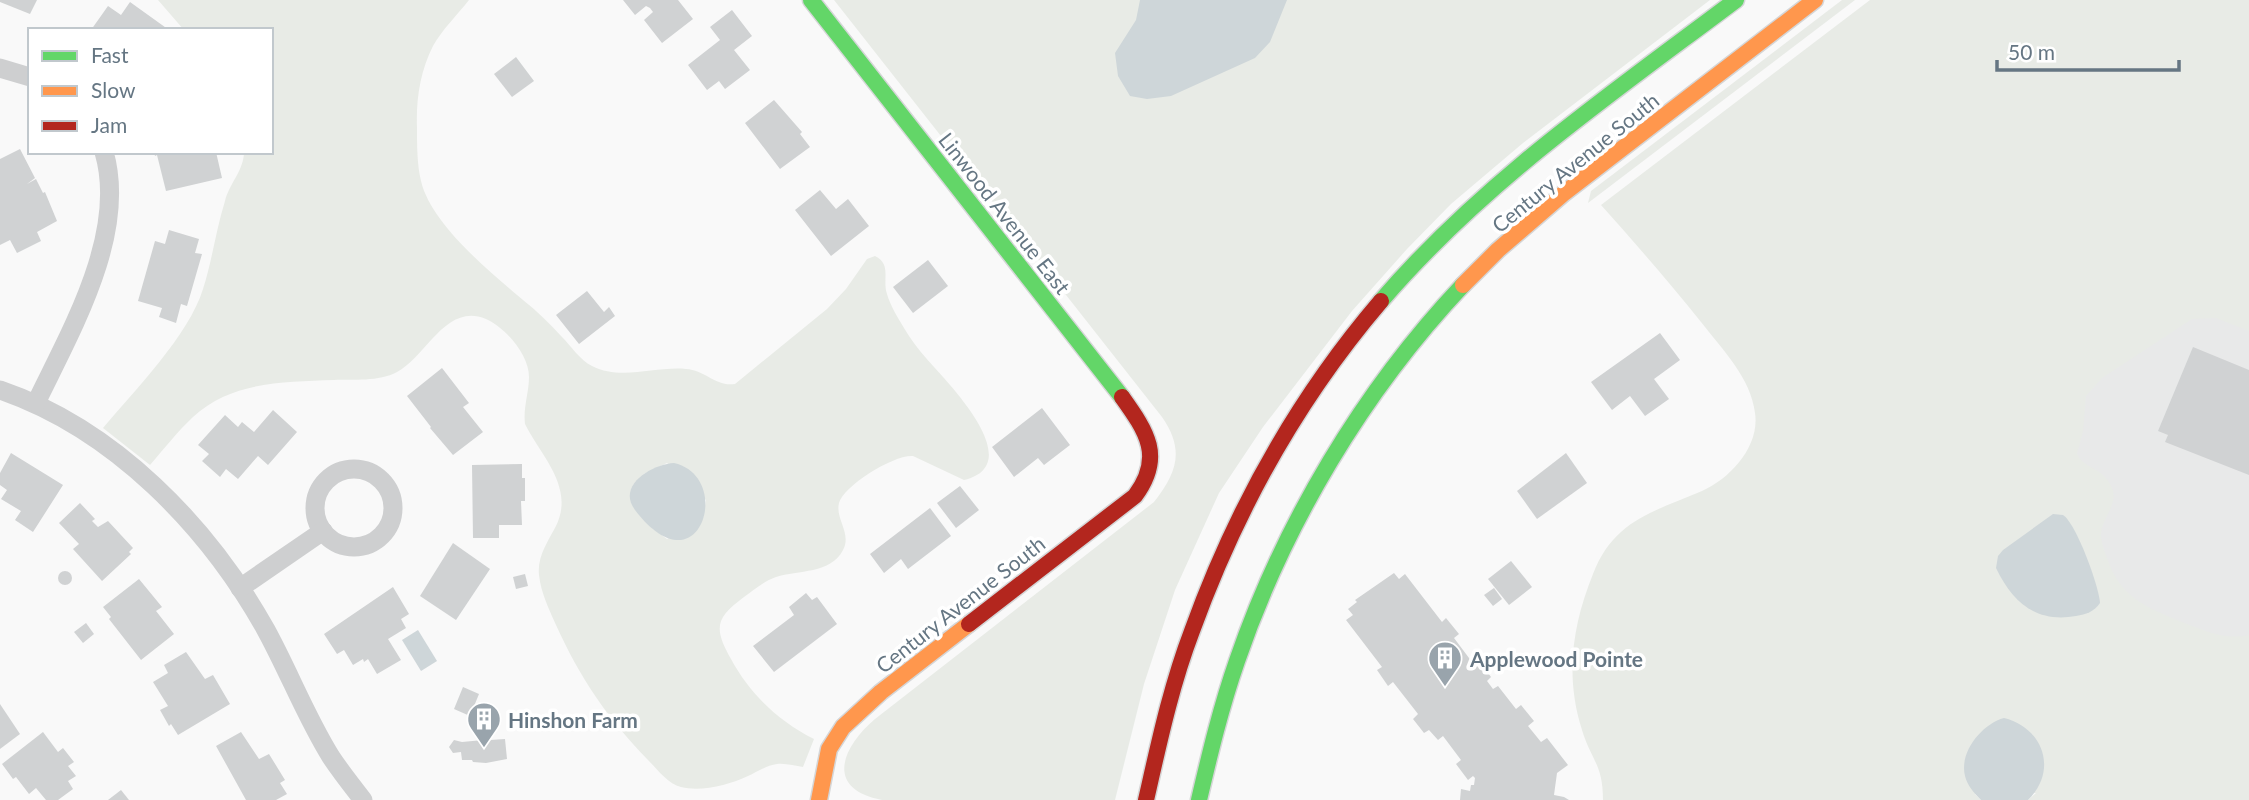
<svg xmlns="http://www.w3.org/2000/svg" width="2249" height="800" font-family="Lato,sans-serif">
<style>
.built{fill:#e8e9e9}
.green{fill:#e8ebe6;fill-rule:evenodd}
.water{fill:#ced6d9}
.building{fill:#d0d2d3}
.lines{fill:none;stroke-linecap:round;stroke-linejoin:round}
.fast-casing{stroke:#d5d6d7;stroke-width:19}
.slow-casing{stroke:#d5d6d7;stroke-width:19}
.jam-casing{stroke:#d5d6d7;stroke-width:19}
.street{stroke:#cecfd0;stroke-width:19}
.fast{stroke:#63d668;stroke-width:16}
.slow{stroke:#ff974d;stroke-width:16}
.jam{stroke:#b3261e;stroke-width:16}
.labels{text-anchor:middle;dominant-baseline:central;stroke-width:7;stroke-linejoin:round;paint-order:stroke}
.street-label{font-size:21px;fill:#657683;stroke:#fff}
.poi-label{font-size:21px;font-weight:bold;fill:#657683;stroke:#fff;text-anchor:start}
</style>
<rect width="100%" height="100%" fill="#f9f9f9"/>
<path class="built" d="M 2249,246 L 2249,800 L 1883,522 Z"/>
<g class="green">
<path d="M 158,0 L 469,0 C 457,15 442,30 433,46 C 420,72 416,99 417,128 C 417,145 417,164 421,181 C 431,224 491,273 523,300 C 537,311 550,324 562,337 C 571,346 580,360 592,366 C 621,381 656,366 686,369 C 705,370 716,387 735,384 L 827,309 L 846,289 L 867,259 L 875,256 C 892,264 882,280 887,294 C 890,305 898,318 904,328 C 910,338 918,349 926,358 C 946,381 1030,464 964,480 L 913,456 C 895,454 844,485 839,503 C 835,519 852,533 843,550 C 831,574 798,570 776,577 C 764,581 754,590 744,597 C 716,618 713,627 731,659 C 750,694 778,721 814,739 L 803,767 C 795,766 786,763 777,764 C 767,765 757,772 748,776 C 729,785 701,792 681,787 C 668,784 657,769 648,760 C 608,719 580,678 556,625 C 549,609 541,593 539,575 C 537,557 548,541 556,526 C 575,487 541,456 525,424 C 523,407 529,393 529,377 C 529,355 506,328 486,319 C 446,302 426,357 397,372 C 379,382 353,379 334,380 C 284,382 232,381 193,417 C 177,432 164,449 150,465 L 103,428 C 135,390 189,335 203,289 C 212,261 216,230 225,201 C 229,184 244,170 244,152 L 271,152 L 271,30 L 184,30 ZM 667,463 L 706,500 L 703,518 L 667,539 L 650,526 L 644,474 Z"/>
<path d="M 834,0 L 1710,0 L 1523,143 L 1451,204 L 1407,249 L 1352,311 L 1263,427 L 1219,493 L 1175,590 L 1144,684 L 1115,800 L 882,800 C 824,789 842,747 875,719 L 1154,502 C 1177,473 1185,450 1162,417 Z"/>
<path d="M 1842,0 L 1855,0 L 1588,203 L 1591,191 Z"/>
<path d="M 1870,0 L 2249,0 L 2249,331 L 2216,318 L 2192,319 L 2102,378 L 2086,396 L 2083,431 L 2077,453 C 2082,470 2106,466 2113,491 C 2117,506 2100,521 2101,537 C 2102,546 2106,555 2109,563 C 2122,600 2153,610 2187,624 C 2208,632 2226,640 2249,635 L 2249,800 L 2028,800 L 2036,793 L 1975,794 L 1981,800 L 1603,800 C 1603,764 1591,760 1582,730 C 1565,677 1572,626 1593,574 C 1614,520 1653,512 1702,491 C 1731,478 1760,446 1755,413 C 1751,378 1722,349 1701,322 C 1669,282 1635,243 1601,205 Z"/>
</g>
<g class="water">
<path d="M 1140,0 L 1287,0 L 1270,42 L 1255,58 L 1171,96 L 1147,99 L 1130,96 L 1118,76 L 1115,53 L 1136,20 Z"/>
<path d="M 674,463 C 735,477 699,594 635,510 C 616,485 653,464 674,463 Z"/>
<path d="M 2053,514 L 2063,515 C 2076,523 2099,586 2100,603 C 2094,612 2086,614 2076,616 C 2036,623 2013,603 1996,568 L 1998,556 L 2003,550 Z"/>
<path d="M 418,630 L 437,661 L 421,671 L 402,640 Z"/>
<path d="M 2004,718 C 2044,728 2058,771 2028,800 L 1981,800 C 1974,793 1967,785 1965,776 C 1959,752 1982,724 2004,718 Z"/>
</g>
<g class="building">
<path d="M 0,0 L 37,0 L 30,14 L 0,2 Z"/>
<path d="M 623,0 L 678,0 L 693,19 L 662,43 L 644,20 L 653,12 L 650,8 L 646,6 L 635,15 Z"/>
<path d="M 130,2 L 169,30 L 91,30 L 108,6 L 121,15 Z"/>
<path d="M 732,10 L 752,36 L 734,50 L 750,70 L 725,89 L 719,81 L 707,90 L 688,65 L 720,40 L 710,27 Z"/>
<path d="M 516,57 L 534,81 L 512,97 L 494,74 Z"/>
<path d="M 774,100 L 802,132 L 800,134 L 810,147 L 780,169 L 745,123 Z"/>
<path d="M 20,149 L 35,178 L 27,184 L 36,179 L 43,193 L 45,192 L 57,221 L 37,232 L 41,241 L 17,253 L 10,240 L 0,245 L 0,159 Z"/>
<path d="M 154,152 L 216,152 L 222,178 L 166,191 L 157,155 L 155,156 Z"/>
<path d="M 820,190 L 836,209 L 848,199 L 869,226 L 831,256 L 795,210 Z"/>
<path d="M 169,230 L 199,239 L 195,253 L 202,254 L 187,306 L 181,304 L 176,323 L 159,317 L 162,308 L 138,301 L 155,241 L 165,244 Z"/>
<path d="M 928,260 L 948,286 L 913,313 L 893,287 Z"/>
<path d="M 587,291 L 604,312 L 609,307 L 615,316 L 579,344 L 556,315 Z"/>
<path d="M 1660,333 L 1680,360 L 1654,379 L 1669,399 L 1645,416 L 1630,396 L 1612,410 L 1591,382 Z"/>
<path d="M 2193,347 L 2249,370 L 2249,475 L 2165,442 L 2168,435 L 2158,431 Z"/>
<path d="M 442,368 L 469,403 L 463,407 L 483,432 L 453,455 L 430,428 L 431,427 L 407,396 Z"/>
<path d="M 1042,408 L 1070,445 L 1044,465 L 1038,458 L 1014,477 L 992,447 Z"/>
<path d="M 273,410 L 297,432 L 268,465 L 258,456 L 238,479 L 226,469 L 220,477 L 202,461 L 209,454 L 198,445 L 225,415 L 238,427 L 242,422 L 254,432 Z"/>
<path d="M 11,453 L 63,485 L 33,532 L 15,520 L 21,511 L 1,499 L 7,490 L 0,485 L 0,473 Z"/>
<path d="M 1566,453 L 1587,483 L 1537,519 L 1517,491 Z"/>
<path d="M 522,464 L 522,478 L 525,478 L 525,501 L 521,501 L 522,525 L 499,525 L 499,538 L 473,538 L 472,465 Z"/>
<path d="M 960,486 L 979,510 L 956,528 L 937,503 Z"/>
<path d="M 80,503 L 95,519 L 92,521 L 98,527 L 108,521 L 133,548 L 129,552 L 131,554 L 102,581 L 73,549 L 79,544 L 59,523 Z"/>
<path d="M 930,508 L 951,536 L 908,569 L 901,559 L 884,573 L 870,554 Z"/>
<path d="M 453,543 L 490,569 L 456,620 L 420,596 Z"/>
<path d="M 1511,561 L 1532,587 L 1509,605 L 1488,579 Z"/>
<circle cx="65" cy="578" r="7"/>
<path d="M 1394,573 L 1399,579 L 1405,574 L 1442,622 L 1446,618 L 1459,634 L 1454,638 L 1475,666 L 1480,662 L 1491,677 L 1487,681 L 1493,689 L 1498,686 L 1516,709 L 1521,705 L 1534,721 L 1528,726 L 1541,742 L 1547,738 L 1568,765 L 1557,773 L 1554,795 L 1564,797 L 1569,800 L 1460,800 L 1461,789 L 1470,791 L 1471,785 L 1474,785 L 1475,778 L 1473,776 L 1468,780 L 1456,764 L 1461,760 L 1443,736 L 1438,740 L 1429,730 L 1424,733 L 1413,719 L 1418,714 L 1393,682 L 1388,686 L 1377,670 L 1382,667 L 1346,620 L 1353,615 L 1348,609 L 1357,602 L 1355,600 Z"/>
<path d="M 525,574 L 528,586 L 516,589 L 513,577 Z"/>
<path d="M 139,579 L 162,607 L 156,611 L 174,634 L 141,660 L 109,619 L 111,617 L 103,607 Z"/>
<path d="M 393,587 L 409,614 L 401,619 L 406,628 L 388,639 L 401,660 L 377,674 L 368,659 L 364,662 L 363,659 L 353,665 L 344,650 L 337,654 L 324,634 Z"/>
<path d="M 1494,588 L 1502,599 L 1493,606 L 1484,595 Z"/>
<path d="M 806,593 L 812,600 L 817,597 L 837,624 L 774,672 L 753,646 L 794,615 L 789,607 Z"/>
<path d="M 86,623 L 94,634 L 83,643 L 74,632 Z"/>
<path d="M 186,652 L 205,679 L 213,675 L 230,704 L 178,735 L 171,724 L 169,726 L 160,710 L 168,706 L 153,682 L 168,673 L 164,665 Z"/>
<path d="M 463,687 L 479,694 L 470,716 L 454,709 Z"/>
<path d="M 0,704 L 20,734 L 0,749 Z"/>
<path d="M 43,732 L 58,752 L 63,748 L 74,762 L 68,766 L 76,776 L 68,781 L 73,789 L 58,800 L 46,800 L 36,788 L 29,794 L 16,777 L 13,779 L 2,764 Z"/>
<path d="M 241,732 L 259,759 L 269,754 L 285,780 L 280,783 L 287,794 L 276,800 L 246,800 L 216,746 Z"/>
<path d="M 490,736 L 490,740 L 505,739 L 507,759 L 486,763 L 473,762 L 472,760 L 462,760 L 461,752 L 453,753 L 449,747 L 454,740 L 462,742 L 483,740 L 482,737 Z"/>
<path d="M 121,790 L 129,800 L 108,800 Z"/>
</g>
<g class="lines">
<g class="fast-casing">
<g id="fast">
<path d="M 811,0 L 1122,397"/>
<path d="M 1381,301 C 1483,182 1611,94 1736,0"/>
<path d="M 1199,800 C 1210,753 1221,707 1237,661 C 1284,524 1363,391 1463,285"/>
</g>
</g>
<g class="slow-casing">
<g id="slow">
<path d="M 1463,285 L 1498,250 L 1563,194 L 1815,0"/>
<path d="M 819,800 L 829,749 L 843,727 L 881,692 L 969,624"/>
</g>
</g>
<g class="jam-casing">
<g id="jam">
<path d="M 969,624 L 1135,496 C 1164,457 1147,432 1122,397"/>
<path d="M 1146,800 C 1159,743 1171,686 1192,631 C 1235,512 1298,398 1381,301"/>
</g>
</g>
<g class="street">
<path d="M 0,68 L 30,77"/>
<path d="M 0,390 C 114,429 208,526 266,630 C 289,672 306,717 331,757 C 341,772 352,786 363,800"/>
<path d="M 36,403 C 70,332 128,234 104,152"/>
<circle cx="354" cy="508" r="39"/>
<path d="M 240,588 L 323,531"/>
</g>
<use href="#fast" class="fast"/>
<use href="#slow" class="slow"/>
<use href="#jam" class="jam"/>
</g>
<defs>
<g id="building-pin" transform="scale(1.75)"><path d="M0 17L-7.5 6A9.5 9.5 0 1 1 7.5 6Z" fill="#99a4ac" stroke="#fff"/><path d="M-4-6H4V6H1V3H-1V6H-4ZM-2.5-4.3h1.7v1.8h-1.7ZM.8-4.3h1.7v1.8H.8ZM-2.5-1h1.7V.8h-1.7ZM.8-1h1.7V.8H.8Z" fill="#fff"/></g>
</defs>
<g fill-rule="evenodd">
<use href="#building-pin" x="1445" y="658"/>
<use href="#building-pin" x="484" y="719"/>
</g>
<g class="labels">
<g class="street-label">
<text transform="translate(1575 162) rotate(-39)">Century Avenue South</text>
<text transform="translate(1005 213) rotate(52)">Linwood Avenue East</text>
<text transform="translate(960 604) rotate(-38)">Century Avenue South</text>
</g>
<g class="poi-label">
<text x="1470" y="658">Applewood Pointe</text>
<text x="508" y="719">Hinshon Farm</text>
</g>
</g>
<rect x="28" y="28" width="245" height="126" fill="#ffffff" stroke="#c1c8cd" stroke-width="2"/>
<rect x="42" y="51" width="35" height="10" fill="#63d668" stroke="#c1c8cd" stroke-width="2"/>
<text x="91" y="63" font-size="21" fill="#657683">Fast</text>
<rect x="42" y="86" width="35" height="10" fill="#ff974d" stroke="#c1c8cd" stroke-width="2"/>
<text x="91" y="98" font-size="21" fill="#657683">Slow</text>
<rect x="42" y="121" width="35" height="10" fill="#b3261e" stroke="#c1c8cd" stroke-width="2"/>
<text x="91" y="133" font-size="21" fill="#657683">Jam</text>
<path d="M1997 60v10h182v-10" fill="none" stroke="#657683" stroke-width="3.5"/>
<text x="2008" y="60" font-size="21" fill="#657683" stroke="#ffffff" stroke-width="5" paint-order="stroke">50 m</text>
</svg>
